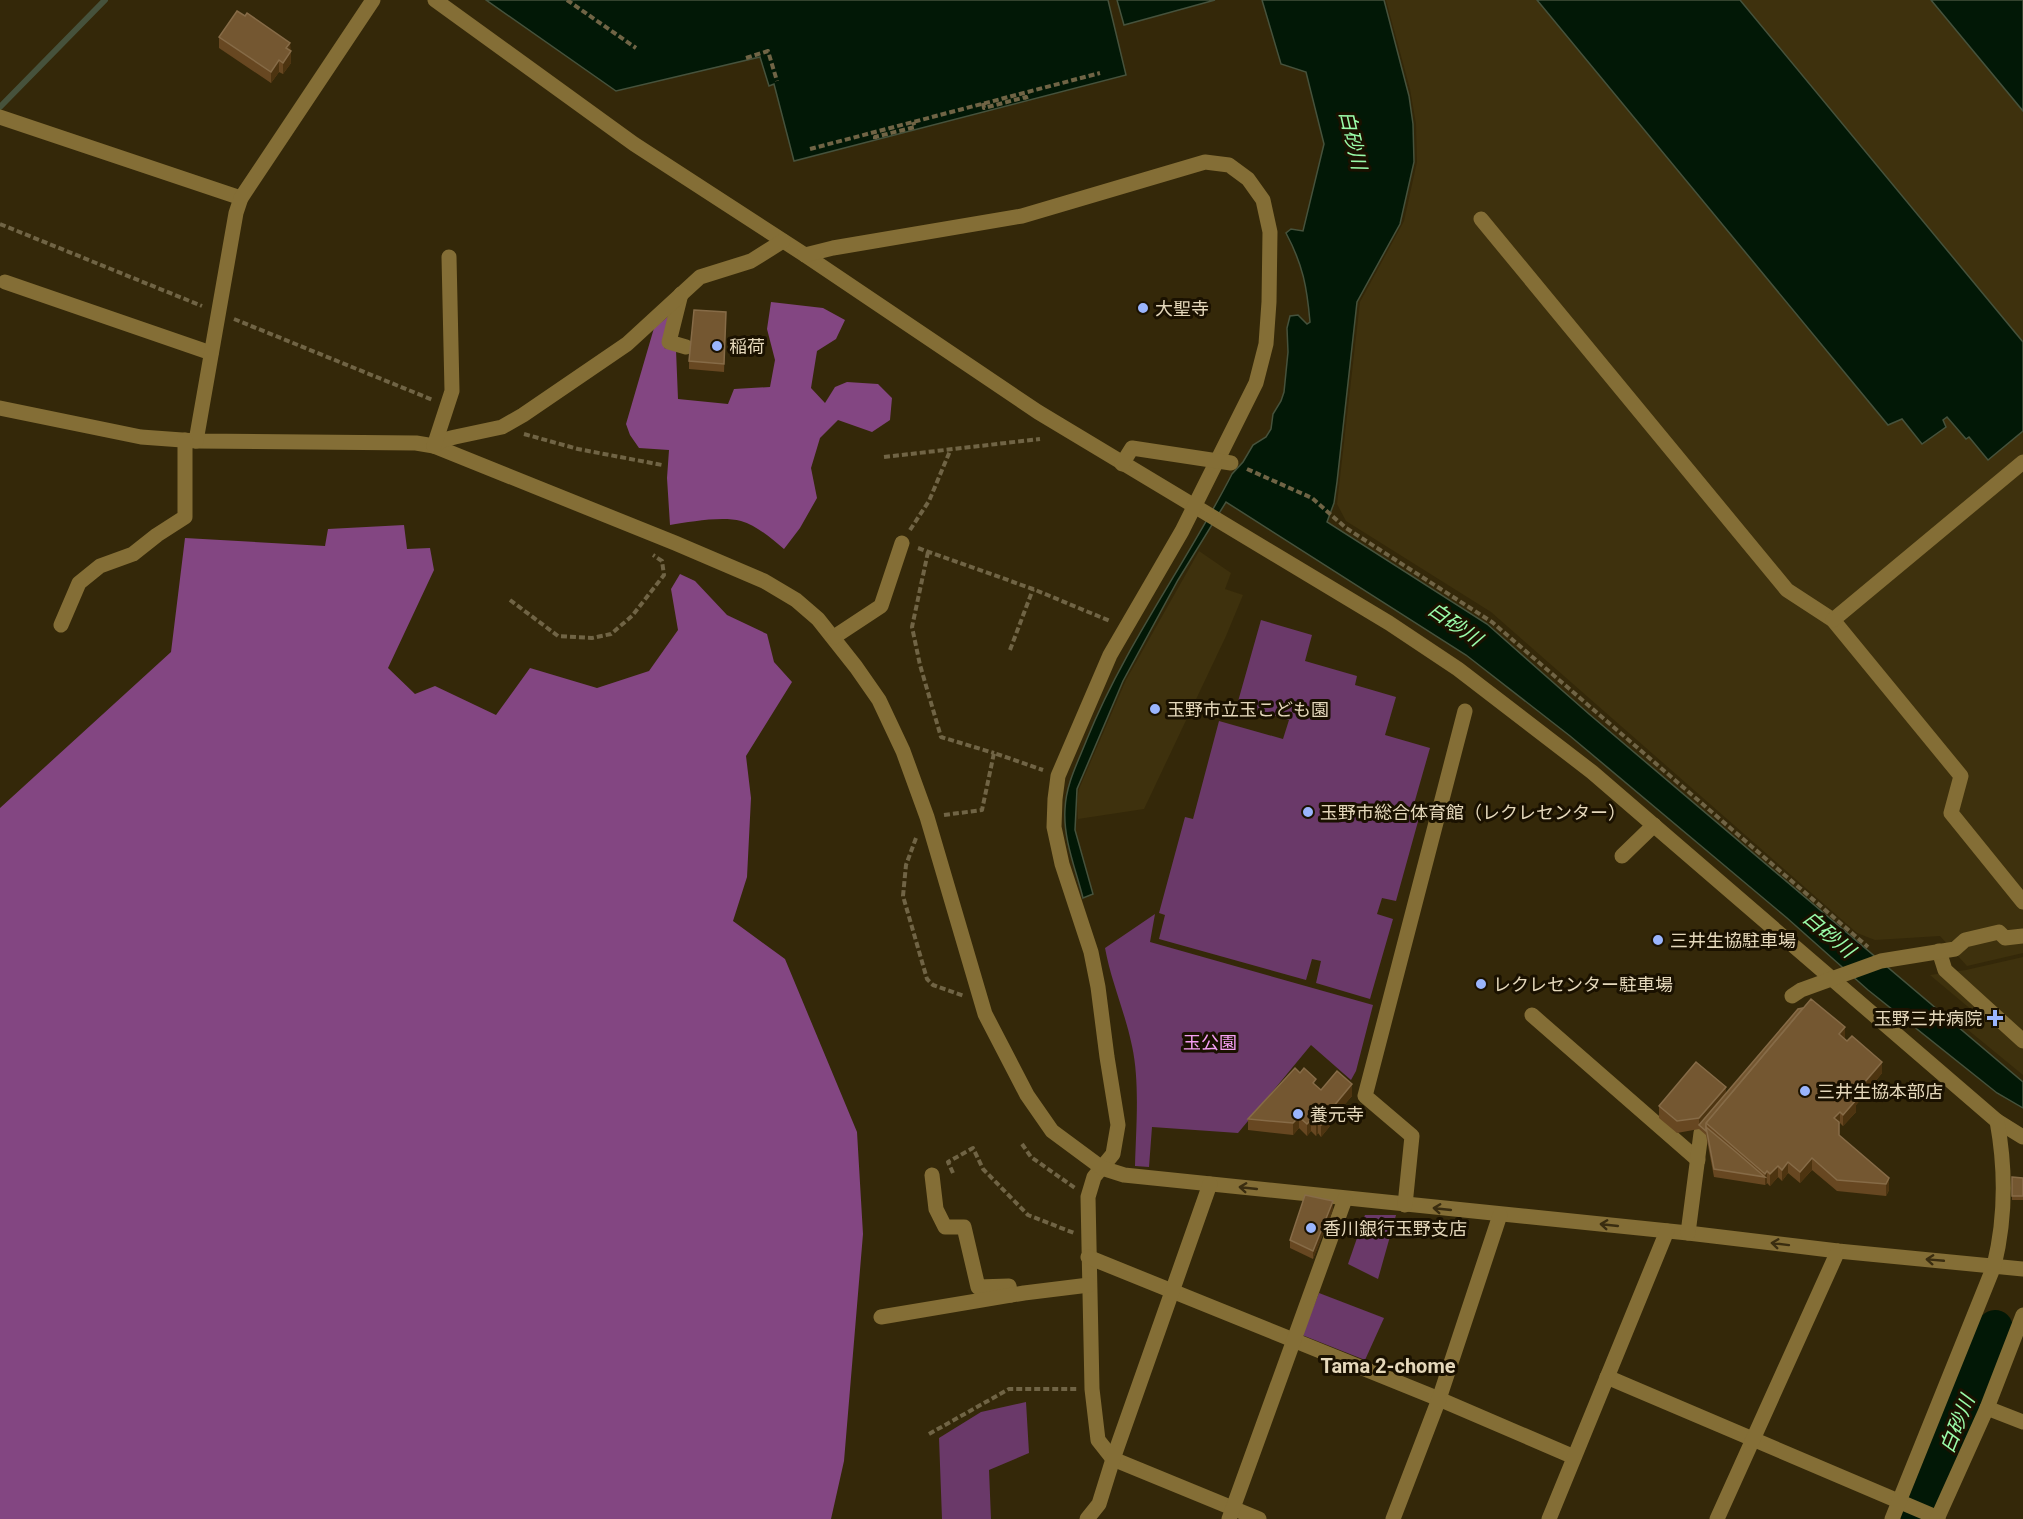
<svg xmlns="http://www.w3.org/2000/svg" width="2023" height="1519" font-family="Roboto,'Noto Sans JP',sans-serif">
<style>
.built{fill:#3e310d}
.green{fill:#6a3969}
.forest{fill:#834682}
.water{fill:#021806;stroke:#46523c;stroke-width:1.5}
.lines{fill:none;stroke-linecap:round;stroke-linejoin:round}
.stream{stroke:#46523c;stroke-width:6}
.river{stroke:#021806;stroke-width:36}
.path{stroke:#706445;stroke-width:4;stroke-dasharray:6 3;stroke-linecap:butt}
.minor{stroke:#846e36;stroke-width:15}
.wall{fill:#674721}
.shaded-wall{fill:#4d3410}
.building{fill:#745731;stroke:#866b47;stroke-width:1.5}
.oneway{stroke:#3a2d10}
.poi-dot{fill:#9ab5fd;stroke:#1a1100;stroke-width:2}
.labels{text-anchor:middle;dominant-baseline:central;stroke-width:6;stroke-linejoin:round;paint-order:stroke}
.poi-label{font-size:18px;fill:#e5d8bb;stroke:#1a1100;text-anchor:start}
.park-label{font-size:18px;fill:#f6a0f3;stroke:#1a1100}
.water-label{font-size:20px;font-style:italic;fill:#9afca9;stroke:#1a1100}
.neighbourhood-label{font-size:20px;font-weight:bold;fill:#e5d8bb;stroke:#1a1100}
</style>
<rect width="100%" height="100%" fill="#342809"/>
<g class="built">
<path d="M 1386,0 L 2023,0 L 2023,953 L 1967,966 L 1940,936 L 1875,940 L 1857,933 L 1491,612 L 1346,521 L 1337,504 L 1360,302 L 1404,221 L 1417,162 L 1416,124 L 1410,89 Z"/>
<path d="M 1199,551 L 1231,573 L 1225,589 L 1243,595 L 1226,636 L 1144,809 L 1078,819 L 1077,802 L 1079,789 L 1126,680 Z"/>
<path d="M 2023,957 L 2023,1075 L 1962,1025 L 1973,1011 L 1930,975 L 1966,970 Z"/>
</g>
<g class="green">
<path d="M 1261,620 L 1312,635 L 1305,661 L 1357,676 L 1355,685 L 1396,697 L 1385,735 L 1430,748 L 1414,804 L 1422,807 L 1396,901 L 1382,898 L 1377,914 L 1393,919 L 1370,999 L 1316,983 L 1321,961 L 1312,959 L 1306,980 L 1159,939 L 1165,915 L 1159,913 L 1185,817 L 1193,819 L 1219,721 L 1283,739 L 1289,720 L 1237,705 Z"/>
<path d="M 1155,914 L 1150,942 L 1373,1005 L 1356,1071 L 1351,1080 L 1311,1045 L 1238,1133 L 1152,1127 L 1149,1167 L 1135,1166 C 1136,1129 1140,1082 1132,1046 C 1125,1012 1111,981 1105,948 Z"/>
<path d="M 1365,1215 L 1396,1215 L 1378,1279 L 1348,1264 Z"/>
<path d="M 1319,1293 L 1384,1318 L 1365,1360 L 1302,1335 Z"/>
<path d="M 1026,1402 L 1029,1453 L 989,1470 L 991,1519 L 942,1519 L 939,1438 L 981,1412 Z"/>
</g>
<g class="forest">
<path d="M 771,302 L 823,308 L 845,320 L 836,339 L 817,351 L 811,388 L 825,403 L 835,387 L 847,382 L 878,384 L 892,398 L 890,420 L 872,432 L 838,420 L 820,438 L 811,468 L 817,498 L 800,528 L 784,549 C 772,539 756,525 741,521 C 721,516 690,522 670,525 L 667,478 L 669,450 L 639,448 L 630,435 L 626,424 L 654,328 L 670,315 L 664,348 L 676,350 L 678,399 L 728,404 L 734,389 L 770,387 L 775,360 L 767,329 Z"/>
<path d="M 404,525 L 407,549 L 430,548 L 434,570 L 388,668 L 415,694 L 435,686 L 496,715 L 530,668 L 597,688 L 649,671 L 678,630 L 671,589 L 680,574 L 695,581 L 727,615 L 767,634 L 774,662 L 792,682 L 746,756 L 751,798 L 747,877 L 733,921 L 785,959 L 857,1132 L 863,1234 L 844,1461 L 831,1519 L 0,1519 L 0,808 L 171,652 L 185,538 L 325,546 L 328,529 Z"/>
</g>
<g class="water">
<path d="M 486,0 L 1108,0 L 1126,75 L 794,161 L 774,84 L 769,86 L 760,57 L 616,91 Z"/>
<path d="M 1117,0 L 1215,0 L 1124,25 Z"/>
<path d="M 1262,0 L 1384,0 L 1409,96 L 1413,124 L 1414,162 L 1400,224 L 1357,302 L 1337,482 L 1334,503 L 1327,522 L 1487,624 L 1589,714 L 2023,1082 L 2023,1108 L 1997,1093 L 1868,990 L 1787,918 L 1570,736 L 1466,655 L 1226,502 L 1178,580 L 1123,681 L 1077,789 L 1075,830 L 1093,894 L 1083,898 C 1076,870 1063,839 1065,809 C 1066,784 1078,762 1087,739 C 1125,645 1186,564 1232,474 L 1243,462 L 1253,445 L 1266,437 L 1271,429 L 1273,414 L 1281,401 L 1284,392 L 1288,352 L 1287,328 L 1290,316 L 1298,315 L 1307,324 L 1310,322 C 1307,287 1303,265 1286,233 L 1291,229 L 1303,231 L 1324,144 L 1306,72 L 1281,64 Z"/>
<path d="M 1537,0 L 1740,0 L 2023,342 L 2023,431 L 1988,460 L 1969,437 L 1966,439 L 1947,417 L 1943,420 L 1946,427 L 1922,444 L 1902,419 L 1888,425 Z"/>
<path d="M 1931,0 L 2023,0 L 2023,111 Z"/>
</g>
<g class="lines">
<path class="stream" d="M 0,107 L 105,0"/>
<path class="river" d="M 1919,1519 L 1995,1328"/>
<g class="path">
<path d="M 567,0 L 636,48"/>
<path d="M 746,58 L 768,51 L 777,81"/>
<path d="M 983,103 L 984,108 L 1026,97 L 1027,100"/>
<path d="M 875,139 L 875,137 L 915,127 L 913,122"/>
<path d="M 810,149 L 1100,73"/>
<path d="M 0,224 L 202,306"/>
<path d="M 234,319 L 433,400"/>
<path d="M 524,434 L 578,449 L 662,465"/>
<path d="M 884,457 L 1040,439"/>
<path d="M 1247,469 L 1312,498 L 1346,528 L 1492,622 L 1868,947"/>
<path d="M 910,530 L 929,501 L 950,451"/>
<path d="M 918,548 L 1033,589 L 1110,621"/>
<path d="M 928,552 L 912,627 L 920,665 L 941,737 L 994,753"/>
<path d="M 510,600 L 558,636 L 592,638 L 611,634 L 632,616 L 664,575 L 662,561 L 653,555"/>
<path d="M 1010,650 L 1033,589"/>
<path d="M 944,815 L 982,810 L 994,753 L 1043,770"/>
<path d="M 916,838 L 906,865 L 903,896 L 927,979 L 933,985 L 964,996"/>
<path d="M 1022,1144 L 1031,1157 L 1075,1188"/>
<path d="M 953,1173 L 948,1162 L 973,1148 L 983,1169 L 1028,1215 L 1074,1233"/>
<path d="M 929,1434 L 1009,1389 L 1077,1389"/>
</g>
<g class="minor">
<path d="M 435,0 L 634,144 L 805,255 L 1038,412 L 1389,623 L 1458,669 L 1592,772 L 1997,1121 L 2023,1137"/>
<path d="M 0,117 L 241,198"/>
<path d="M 1481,219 L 1787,590 L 1833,620 L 1961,776 L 1951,813 L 2023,902"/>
<path d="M 805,255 L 833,248 L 1022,216 L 1205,162 L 1229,165 L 1248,179 L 1263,200 L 1270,232 L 1269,302 L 1266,344 L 1256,383 L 1182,531 L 1110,655 L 1058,776 L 1055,799 L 1054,827 L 1062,864 L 1091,952 L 1098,987 L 1107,1057 L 1118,1125 L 1113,1154 L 1094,1177 L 1088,1197 L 1092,1389 L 1098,1440 L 1113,1459 L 1259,1519"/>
<path d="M 5,282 L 211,353"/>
<path d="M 681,294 L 669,342 L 686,347"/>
<path d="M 0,408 L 141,437 L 196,441 L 416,443 L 434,446 L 675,543 L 764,581 L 796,600 L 818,619 L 856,667 L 879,700 L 903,751 L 927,817 L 985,1014 L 1027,1095 L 1052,1131 L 1102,1168 L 1124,1175 L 1688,1233 L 1838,1251 L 2023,1269"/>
<path d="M 196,441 L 236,213 L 241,198 L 373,0"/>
<path d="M 434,446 L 443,440 L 455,437 L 502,427 L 523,415 L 627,344 L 700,277 L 751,261 L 783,241"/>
<path d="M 434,446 L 452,391 L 449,257"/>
<path d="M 1122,464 L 1132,448 L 1231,463"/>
<path d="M 1833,620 L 2023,462"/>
<path d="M 61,625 L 79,583 L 100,566 L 133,554 L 157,535 L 185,517 L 185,440"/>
<path d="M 834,637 L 881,606 L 902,543"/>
<path d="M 1622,856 L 1654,825"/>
<path d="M 1939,951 L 1945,970 L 2023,1041"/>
<path d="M 1792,996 L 1801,990 L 1881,961 L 1955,949 L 1965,940 L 1999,932 L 2005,938 L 2023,936"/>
<path d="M 1532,1015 L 1698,1160"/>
<path d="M 932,1175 L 936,1209 L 945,1227 L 964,1227 L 978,1287 L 1009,1286 L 1011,1295"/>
<path d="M 1405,1205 L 1412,1136 L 1365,1096 L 1465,711"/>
<path d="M 1688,1233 L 1701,1133 L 1715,1117"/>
<path d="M 1088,1257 L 1439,1399 L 1574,1457"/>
<path d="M 881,1317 L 1024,1293 L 1089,1285"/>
<path d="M 1607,1377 L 1938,1518"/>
<path d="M 1987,1408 L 2023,1422"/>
<path d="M 1087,1519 L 1099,1504 L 1113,1459 L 1210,1184"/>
<path d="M 1229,1519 L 1345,1199"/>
<path d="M 1393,1519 L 1439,1399 L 1500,1215"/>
<path d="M 1549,1519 L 1667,1231"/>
<path d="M 1717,1519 L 1838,1251"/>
<path d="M 1892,1519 L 1994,1266 C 2006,1217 2006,1170 1997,1121"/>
<path d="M 1937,1519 L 1987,1408 L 2023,1315"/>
</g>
</g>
<g class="wall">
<path d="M 219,37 L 290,43 L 291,63 L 283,74 L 279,72 L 271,83 L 219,48 Z"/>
<path d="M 726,312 L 724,372 L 689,369 L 689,361 Z"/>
<path d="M 1844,1039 L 1882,1073 L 1856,1105 L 1856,1112 L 1843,1126 L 1840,1123 L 1839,1124 L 1839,1135 L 1889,1178 L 1889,1190 L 1886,1196 L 1837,1191 L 1812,1170 L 1800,1183 L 1788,1173 L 1782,1181 L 1778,1177 L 1770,1186 L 1767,1183 L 1765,1185 L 1714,1177 L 1706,1135 L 1699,1129 L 1677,1133 L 1659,1118 L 1659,1106 L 1726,1094 Z"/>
<path d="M 1316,1086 L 1321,1090 L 1352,1096 L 1330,1121 L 1330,1126 L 1321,1137 L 1318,1133 L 1316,1136 L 1311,1131 L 1307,1136 L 1299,1128 L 1293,1135 L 1248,1130 L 1248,1119 Z"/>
<path d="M 2012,1177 L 2023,1178 L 2023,1200 L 2012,1200 Z"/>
<path d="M 1333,1209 L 1313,1259 L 1290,1248 L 1290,1240 Z"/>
</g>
<g class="shaded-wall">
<path d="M 290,43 L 291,63 L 283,74 L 283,63 L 286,48 Z"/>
<path d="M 279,60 L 279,72 L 271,83 L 271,72 Z"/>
<path d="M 1845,1027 L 1845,1039 L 1839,1034 Z"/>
<path d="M 1882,1062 L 1882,1073 L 1856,1105 L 1856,1112 L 1843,1126 L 1843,1115 L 1852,1097 Z"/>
<path d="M 1352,1084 L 1352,1096 L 1330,1121 L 1330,1126 L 1321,1137 L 1321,1125 L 1328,1113 Z"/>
<path d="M 1726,1087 L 1726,1098 L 1699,1125 L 1699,1129 L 1699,1118 Z"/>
<path d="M 1840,1112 L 1840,1123 L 1834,1130 L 1834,1118 Z"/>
<path d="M 1299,1117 L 1299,1128 L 1293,1135 L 1293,1123 Z"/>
<path d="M 1311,1120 L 1311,1131 L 1307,1136 L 1307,1124 Z"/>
<path d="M 1318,1122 L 1318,1133 L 1316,1136 L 1316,1124 Z"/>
<path d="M 1812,1158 L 1812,1170 L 1800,1183 L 1800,1172 Z"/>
<path d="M 1788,1162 L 1788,1173 L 1782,1181 L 1782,1170 Z"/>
<path d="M 1778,1166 L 1778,1177 L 1770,1186 L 1770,1174 Z"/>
<path d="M 1767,1171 L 1767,1183 L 1765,1185 L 1765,1174 Z"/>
<path d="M 1889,1178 L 1889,1190 L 1886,1196 L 1886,1184 Z"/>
<path d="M 1333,1201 L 1333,1209 L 1313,1259 L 1313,1251 Z"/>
</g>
<g class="building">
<path d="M 237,11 L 245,16 L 247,13 L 290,43 L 286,48 L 291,51 L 283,63 L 279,60 L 271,72 L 219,37 Z"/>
<path d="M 694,310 L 726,312 L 724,364 L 689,361 Z"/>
<path d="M 1811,999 L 1845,1027 L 1839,1034 L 1847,1041 L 1852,1036 L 1882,1062 L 1852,1097 L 1856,1100 L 1843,1115 L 1840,1112 L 1834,1118 L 1839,1122 L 1839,1135 L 1889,1178 L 1886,1184 L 1837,1180 L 1812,1158 L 1800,1172 L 1788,1162 L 1782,1170 L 1778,1166 L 1770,1174 L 1767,1171 L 1765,1174 L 1706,1123 Z"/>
<path d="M 1803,1008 L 1706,1123 L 1706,1131 L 1699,1125 L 1798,1009 Z"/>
<path d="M 1696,1062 L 1726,1087 L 1699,1118 L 1677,1121 L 1659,1106 Z"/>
<path d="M 1295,1068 L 1300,1073 L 1304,1068 L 1316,1079 L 1313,1083 L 1321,1090 L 1337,1071 L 1352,1084 L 1328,1113 L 1330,1115 L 1321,1125 L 1318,1122 L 1316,1124 L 1311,1120 L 1307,1124 L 1299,1117 L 1293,1123 L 1248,1119 Z"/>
<path d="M 1706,1127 L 1736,1152 L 1765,1177 L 1714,1169 Z"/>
<path d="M 2012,1177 L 2023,1178 L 2023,1196 L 2012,1196 Z"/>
<path d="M 1305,1195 L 1333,1201 L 1313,1251 L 1290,1240 Z"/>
</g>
<defs><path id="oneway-shaft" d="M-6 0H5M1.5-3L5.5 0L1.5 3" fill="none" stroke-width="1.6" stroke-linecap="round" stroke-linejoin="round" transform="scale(1.5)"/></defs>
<g class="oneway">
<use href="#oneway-shaft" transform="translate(1248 1188) rotate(-174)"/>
<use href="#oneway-shaft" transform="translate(1442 1209) rotate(-174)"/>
<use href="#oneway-shaft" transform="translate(1609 1225) rotate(-174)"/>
<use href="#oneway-shaft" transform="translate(1780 1244) rotate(-173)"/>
<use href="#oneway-shaft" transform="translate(1935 1260) rotate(-175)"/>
</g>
<g class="poi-dot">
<circle cx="1143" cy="308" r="6"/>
<circle cx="717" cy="346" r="6"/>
<circle cx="1155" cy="709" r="6"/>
<circle cx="1308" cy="812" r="6"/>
<circle cx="1658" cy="940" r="6"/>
<circle cx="1481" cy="984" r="6"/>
<path d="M1992 1009h6v6h6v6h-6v6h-6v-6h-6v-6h6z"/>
<circle cx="1805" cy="1091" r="6"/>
<circle cx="1298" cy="1114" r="6"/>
<circle cx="1311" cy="1228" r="6"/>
</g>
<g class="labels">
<g class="poi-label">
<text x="1155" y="308">大聖寺</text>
<text x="729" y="346">稲荷</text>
<text x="1167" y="709">玉野市立玉こども園</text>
<text x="1320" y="812">玉野市総合体育館（レクレセンター）</text>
<text x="1670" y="940">三井生協駐車場</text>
<text x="1493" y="984">レクレセンター駐車場</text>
<text x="1982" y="1018" text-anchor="end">玉野三井病院</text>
<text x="1817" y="1091">三井生協本部店</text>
<text x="1310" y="1114">養元寺</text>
<text x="1323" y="1228">香川銀行玉野支店</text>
</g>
<g class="park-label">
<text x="1210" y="1042">玉公園</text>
</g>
<g class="water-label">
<text transform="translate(1353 140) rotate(77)">白砂川</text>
<text transform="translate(1455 624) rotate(35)">白砂川</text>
<text transform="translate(1829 934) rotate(40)">白砂川</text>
<text transform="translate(1957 1424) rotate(-68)">白砂川</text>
</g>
<g class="neighbourhood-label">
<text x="1388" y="1366">Tama 2-chome</text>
</g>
</g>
</svg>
